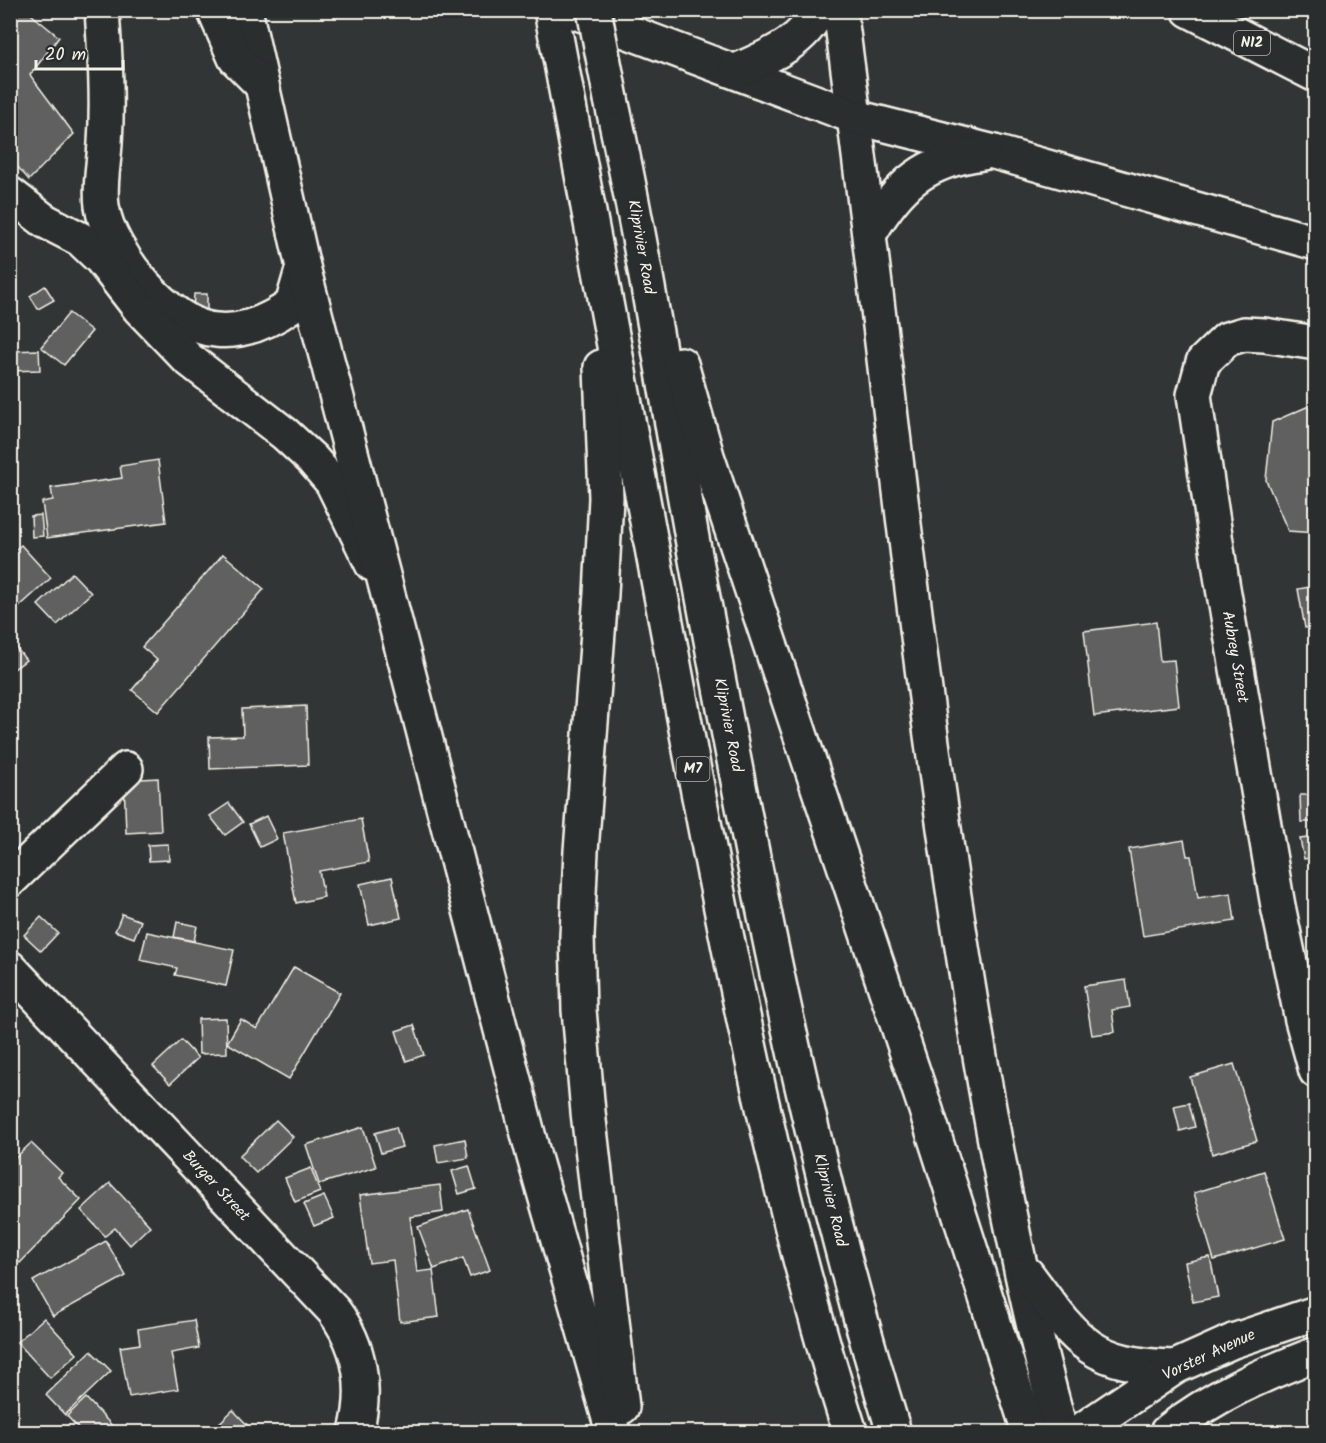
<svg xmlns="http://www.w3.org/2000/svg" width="1326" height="1443" font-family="Kalam,sans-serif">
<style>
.building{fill:#5f605f;stroke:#f4f1e8;stroke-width:1.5}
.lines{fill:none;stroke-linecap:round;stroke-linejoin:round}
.minor-casing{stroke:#f4f1e8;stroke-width:38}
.major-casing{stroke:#f4f1e8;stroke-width:38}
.highway-casing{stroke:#f4f1e8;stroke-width:38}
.minor{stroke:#2a2d2e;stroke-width:33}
.major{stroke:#2a2d2e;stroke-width:33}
.highway{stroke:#2a2d2e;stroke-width:33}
.major-bridge-casing{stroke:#f4f1e8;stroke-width:38;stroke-linecap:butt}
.major-bridge{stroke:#2a2d2e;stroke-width:33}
.labels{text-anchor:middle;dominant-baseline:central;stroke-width:4.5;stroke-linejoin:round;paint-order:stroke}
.shield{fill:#2a2d2e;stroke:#b7b6b0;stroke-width:1.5}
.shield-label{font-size:15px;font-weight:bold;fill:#f4f1e8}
.street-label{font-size:16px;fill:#f4f1e8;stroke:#2a2d2e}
</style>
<rect width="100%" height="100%" fill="#323535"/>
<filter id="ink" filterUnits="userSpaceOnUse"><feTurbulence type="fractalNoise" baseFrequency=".0167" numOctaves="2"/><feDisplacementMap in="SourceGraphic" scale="12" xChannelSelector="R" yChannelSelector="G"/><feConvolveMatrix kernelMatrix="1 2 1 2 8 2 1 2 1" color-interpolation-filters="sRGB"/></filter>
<g filter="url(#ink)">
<g class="building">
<path d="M 10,10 L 33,10 L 32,15 L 59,37 L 30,75 L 74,134 L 29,180 L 10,158 Z"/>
<path d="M 45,286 L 54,300 L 38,309 L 30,296 Z"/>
<path d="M 194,294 L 207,294 L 207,314 L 193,313 Z"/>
<path d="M 69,313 L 92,331 L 64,365 L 41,347 Z"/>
<path d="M 39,350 L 40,370 L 10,371 L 10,351 Z"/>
<path d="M 1316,403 L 1316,533 L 1288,531 L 1266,480 L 1272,422 Z"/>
<path d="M 158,460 L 166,522 L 47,538 L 42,502 L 53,500 L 51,488 L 122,478 L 120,466 Z"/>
<path d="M 41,515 L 43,536 L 32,537 L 31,516 Z"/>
<path d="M 21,545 L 51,578 L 10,615 L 10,554 Z"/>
<path d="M 223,554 L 264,589 L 158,712 L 132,690 L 157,660 L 142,647 Z"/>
<path d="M 72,573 L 91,593 L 57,625 L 38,605 Z"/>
<path d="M 1316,586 L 1316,626 L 1305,628 L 1298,589 Z"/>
<path d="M 1156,622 L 1160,661 L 1174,660 L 1179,706 L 1094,716 L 1084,631 Z"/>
<path d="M 10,640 L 26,660 L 10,672 Z"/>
<path d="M 306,706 L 308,765 L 210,769 L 209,737 L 243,736 L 242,709 Z"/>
<path d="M 158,778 L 161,831 L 126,833 L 124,780 Z"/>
<path d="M 1300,795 L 1316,795 L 1316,822 L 1301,822 Z"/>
<path d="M 229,803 L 243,822 L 225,835 L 210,816 Z"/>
<path d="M 266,816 L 277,839 L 260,847 L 249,824 Z"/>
<path d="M 361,819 L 369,862 L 319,871 L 324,897 L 296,903 L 283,833 Z"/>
<path d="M 1316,837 L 1316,857 L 1304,859 L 1300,839 Z"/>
<path d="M 1184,840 L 1187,856 L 1191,856 L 1198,898 L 1231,893 L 1235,921 L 1143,936 L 1129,849 Z"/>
<path d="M 168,844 L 169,860 L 149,861 L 148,845 Z"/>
<path d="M 392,877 L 401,918 L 369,925 L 360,884 Z"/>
<path d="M 122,914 L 141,921 L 134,938 L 115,931 Z"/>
<path d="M 41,917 L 58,933 L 41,951 L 24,935 Z"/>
<path d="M 177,922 L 197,926 L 194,941 L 174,937 Z"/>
<path d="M 147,932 L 234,950 L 226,986 L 175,975 L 177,968 L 140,960 Z"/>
<path d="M 294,967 L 340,993 L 289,1079 L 227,1043 L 241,1019 L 257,1029 Z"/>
<path d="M 1126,980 L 1130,1007 L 1112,1010 L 1115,1032 L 1092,1035 L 1084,986 Z"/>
<path d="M 226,1018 L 227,1053 L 199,1054 L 198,1019 Z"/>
<path d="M 414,1025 L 424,1055 L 406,1061 L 396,1031 Z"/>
<path d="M 181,1040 L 198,1058 L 170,1084 L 153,1066 Z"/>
<path d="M 1234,1064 L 1257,1141 L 1212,1154 L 1190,1077 Z"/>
<path d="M 1189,1103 L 1195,1127 L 1180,1131 L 1174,1106 Z"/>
<path d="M 276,1120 L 293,1137 L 256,1173 L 239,1156 Z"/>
<path d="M 363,1127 L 376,1167 L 319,1184 L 306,1145 Z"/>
<path d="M 396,1127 L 402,1147 L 381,1153 L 375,1133 Z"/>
<path d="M 465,1139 L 468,1158 L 438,1163 L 435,1145 Z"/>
<path d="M 31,1143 L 62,1173 L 58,1177 L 81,1200 L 20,1263 L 10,1254 L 10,1163 Z"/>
<path d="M 469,1166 L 476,1189 L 459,1194 L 452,1171 Z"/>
<path d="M 311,1168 L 320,1192 L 295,1202 L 285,1178 Z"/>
<path d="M 1264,1171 L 1285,1239 L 1214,1260 L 1194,1193 Z"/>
<path d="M 110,1183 L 150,1226 L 130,1245 L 115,1228 L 105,1236 L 81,1210 Z"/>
<path d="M 440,1185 L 443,1212 L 410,1217 L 417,1272 L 433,1270 L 439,1317 L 400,1322 L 393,1260 L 369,1263 L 360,1195 Z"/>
<path d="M 324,1196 L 334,1218 L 314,1226 L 304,1204 Z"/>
<path d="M 468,1209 L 490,1270 L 470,1277 L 463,1258 L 434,1269 L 418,1227 Z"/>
<path d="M 106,1241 L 126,1276 L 53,1316 L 33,1281 Z"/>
<path d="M 1210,1257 L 1218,1297 L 1193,1302 L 1185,1262 Z"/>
<path d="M 44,1318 L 77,1354 L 50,1378 L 17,1342 Z"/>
<path d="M 194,1320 L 199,1348 L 171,1353 L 178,1389 L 129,1397 L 120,1347 L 140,1344 L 138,1329 Z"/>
<path d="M 91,1351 L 111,1371 L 65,1415 L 46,1395 Z"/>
<path d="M 86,1398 L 118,1432 L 82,1432 L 67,1416 Z"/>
<path d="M 233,1410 L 254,1432 L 210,1432 Z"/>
</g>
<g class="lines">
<g class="minor-casing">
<g id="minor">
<path d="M 102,10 C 105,54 108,99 105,143 C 104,163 99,185 102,206 C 108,251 169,327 216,330 C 244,333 271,320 292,305 L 303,267"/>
<path d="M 10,194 L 45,221 L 80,239 L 101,259 L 139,308 L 187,358 L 285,434 L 312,459 L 332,482 L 372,564"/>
<path d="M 1316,343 L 1264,335 L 1244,334 L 1227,339 L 1203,362 L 1194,395 L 1222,582 L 1278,906 L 1302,1020 L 1316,1071"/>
<path d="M 10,880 L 126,769"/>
<path d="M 10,968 L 334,1311 C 361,1347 367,1389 356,1432"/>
</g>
</g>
<g class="major-casing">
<g id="major">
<path d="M 245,10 L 303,267 L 534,1157 L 613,1432"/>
<path d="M 551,10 C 598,257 642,504 690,750 C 734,979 779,1210 850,1432"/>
<path d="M 840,10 C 884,331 914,653 966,972 C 991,1127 1019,1281 1061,1432"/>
<path d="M 611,99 C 645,255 669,413 698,571 C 752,860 807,1151 894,1432"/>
<path d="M 681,364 L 707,456 L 925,1107 L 1029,1432"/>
<path d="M 601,367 L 606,498 L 601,594 L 581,851 L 577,936 L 579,1010 L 588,1112 L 622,1407"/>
<path d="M 1027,1274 C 1075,1339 1088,1365 1175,1367"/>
<path d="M 1079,1432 L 1175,1367 L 1233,1341 L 1316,1313"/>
<path d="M 1167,1432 C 1211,1397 1263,1374 1316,1354"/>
</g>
</g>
<g class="highway-casing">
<g id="highway">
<path d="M 214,10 L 235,58 L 262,85"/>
<path d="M 570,10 L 855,117 L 994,152 L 1316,243"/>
<path d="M 1189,10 L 1316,75"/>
<path d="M 736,71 C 769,56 802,44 819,10"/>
<path d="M 870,233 C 899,184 924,161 983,153"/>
</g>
</g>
<use href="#minor" class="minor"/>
<use href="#major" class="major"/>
<use href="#highway" class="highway"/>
<g class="major-bridge-casing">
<path id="major-bridge" d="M 594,10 L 611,99"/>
</g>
<use href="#major-bridge" class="major-bridge"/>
</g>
</g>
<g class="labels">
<g class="shield">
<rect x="1234" y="31" width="36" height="24" rx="4.5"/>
<rect x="676.5" y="757" width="33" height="24" rx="4.5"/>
</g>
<g class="shield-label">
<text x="1252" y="43">N12</text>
<text x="693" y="769">M7</text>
</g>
<g class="street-label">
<text transform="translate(641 247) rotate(80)">Kliprivier Road</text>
<text transform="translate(1235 657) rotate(80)">Aubrey Street</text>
<text transform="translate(728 725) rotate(79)">Kliprivier Road</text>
<text transform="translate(216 1186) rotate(47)">Burger Street</text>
<text transform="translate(830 1200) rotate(76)">Kliprivier Road</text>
<text transform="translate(1209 1355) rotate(-25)">Vorster Avenue</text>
</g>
</g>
<rect width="1326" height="1443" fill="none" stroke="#2a2d2e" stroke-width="36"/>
<rect x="18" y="18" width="1290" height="1407" fill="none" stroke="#f4f1e8" stroke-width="2" filter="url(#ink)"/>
<path d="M36 60v9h87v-9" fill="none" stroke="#f4f1e8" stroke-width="3"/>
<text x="45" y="60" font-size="18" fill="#f4f1e8" stroke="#2a2d2e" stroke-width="4.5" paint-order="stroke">20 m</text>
</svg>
